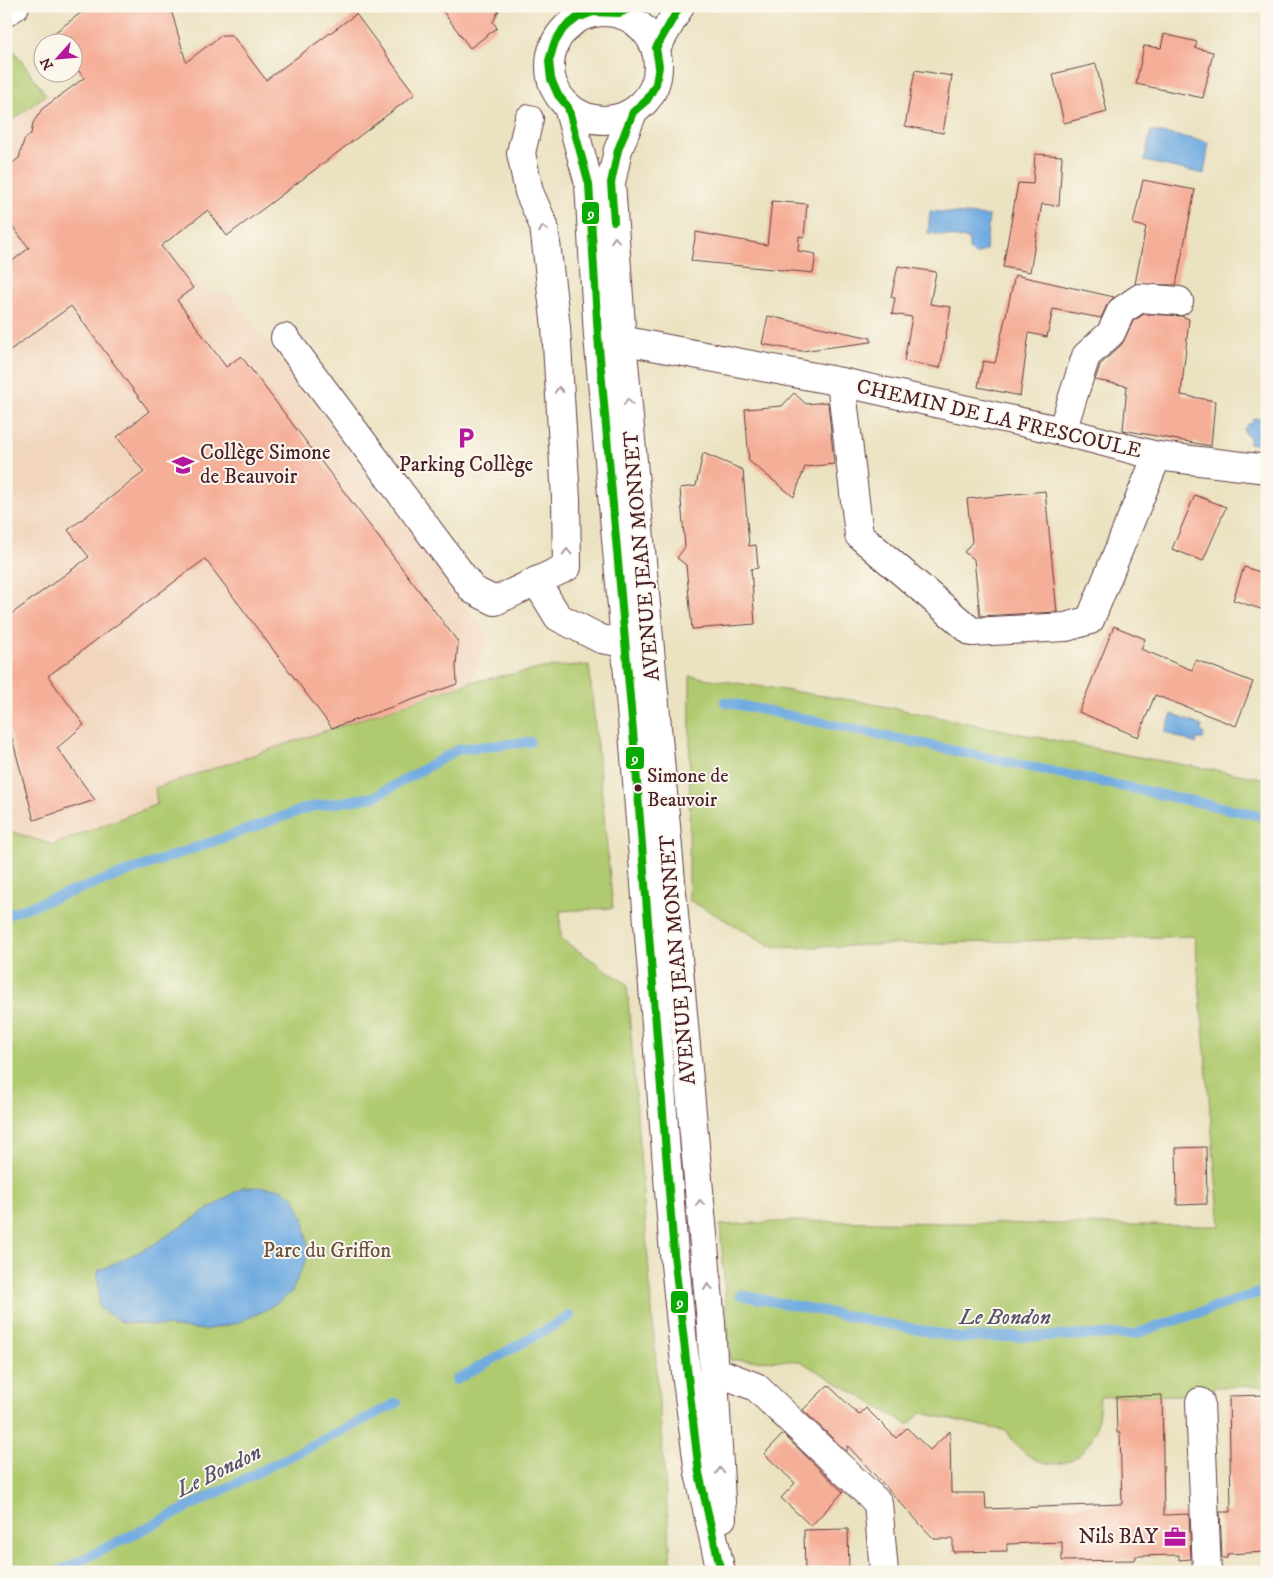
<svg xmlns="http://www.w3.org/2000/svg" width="1273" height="1578" font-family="'IM FELL DW Pica',serif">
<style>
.built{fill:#f1d5bd}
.green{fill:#b0ca70;stroke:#7d744e}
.water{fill:#70abe1;stroke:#5d6586}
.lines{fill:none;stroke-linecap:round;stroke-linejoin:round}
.stream{stroke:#70abe1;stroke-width:10}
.building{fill:#f5ae97}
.minor-casing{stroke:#623c42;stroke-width:30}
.minor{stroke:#fff;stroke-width:28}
.bus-1-casing{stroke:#fbf7ec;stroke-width:11}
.bus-1{stroke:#07ab04;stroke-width:8}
.oneway{stroke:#ae9aa0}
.bus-dot{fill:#4a1f2b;stroke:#fbf7ec;stroke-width:2}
.labels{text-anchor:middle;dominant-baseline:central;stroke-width:4;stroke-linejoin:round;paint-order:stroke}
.bus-label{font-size:20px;fill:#4a1f2b;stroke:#fbf7ec;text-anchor:start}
.street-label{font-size:21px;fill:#4a1f2b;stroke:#fbf7ec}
.poi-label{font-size:21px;fill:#4a1f2b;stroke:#fbf7ec;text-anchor:start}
.park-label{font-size:21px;fill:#695240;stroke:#fbf7ec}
.water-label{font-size:22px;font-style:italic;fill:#57506b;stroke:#fbf7ec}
.line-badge{stroke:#fbf7ec;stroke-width:2}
.badge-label{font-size:14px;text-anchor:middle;font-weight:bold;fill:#fff}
</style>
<rect width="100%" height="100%" fill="#fbf7ec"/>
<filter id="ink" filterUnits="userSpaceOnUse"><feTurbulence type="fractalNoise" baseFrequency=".02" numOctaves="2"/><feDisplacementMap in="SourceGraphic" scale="10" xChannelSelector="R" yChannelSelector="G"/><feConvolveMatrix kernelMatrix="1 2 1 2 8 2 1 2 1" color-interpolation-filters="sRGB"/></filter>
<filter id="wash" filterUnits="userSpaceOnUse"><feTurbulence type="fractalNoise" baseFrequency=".0096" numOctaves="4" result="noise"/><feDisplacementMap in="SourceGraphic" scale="20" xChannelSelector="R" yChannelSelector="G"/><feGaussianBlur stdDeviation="1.12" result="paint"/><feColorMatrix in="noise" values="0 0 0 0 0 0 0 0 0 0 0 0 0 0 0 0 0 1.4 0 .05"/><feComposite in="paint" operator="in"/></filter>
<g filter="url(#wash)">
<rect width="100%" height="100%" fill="#ebe2c1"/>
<path class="built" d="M 50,93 L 204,292 L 231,294 L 489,637 L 472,682 L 155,788 L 157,804 L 53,845 L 6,830 L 6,125 Z"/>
<g class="green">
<path d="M 6,40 L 46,95 L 6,125 Z"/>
<path d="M 589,665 L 613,908 L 560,911 L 561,939 L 627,984 L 672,1572 L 6,1572 L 6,830 L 53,845 L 157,804 L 155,788 L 471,682 L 549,667 Z"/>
<path d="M 690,676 L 858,701 L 1133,756 L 1267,779 L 1267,1386 L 1214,1387 L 1214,1394 L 1100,1397 C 1099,1408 1099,1421 1095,1431 C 1077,1478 1028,1471 1007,1431 L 921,1413 L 909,1425 L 800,1361 L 730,1360 L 720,1225 L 792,1221 L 1220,1226 L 1195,936 L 775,948 L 689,900 Z"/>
</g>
<g class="water">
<path d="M 1151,131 L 1209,142 L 1204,174 L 1144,161 Z"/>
<path d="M 930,211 L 989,216 L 986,250 L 976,255 L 969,250 L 969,239 L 928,233 Z"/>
<path d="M 1253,418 L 1267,420 L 1267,446 L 1249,443 L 1250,437 L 1245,434 L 1244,429 L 1248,424 L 1252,424 Z"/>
<path d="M 1172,714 L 1202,726 L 1201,731 L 1204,734 L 1203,739 L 1197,739 L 1196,744 L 1165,732 Z"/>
<path d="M 243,1187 L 279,1188 L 295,1198 L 304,1220 L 309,1253 L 291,1293 L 266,1310 L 237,1323 L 205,1330 L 122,1322 L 99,1308 L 98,1271 L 151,1246 Z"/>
</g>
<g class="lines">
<g class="stream">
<path d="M 725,702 L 1267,817"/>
<path d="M 6,915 L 310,807 L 374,797 L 459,749 L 530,742"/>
<path d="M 740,1295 L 960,1338 L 1135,1334 L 1267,1290"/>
<path d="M 456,1380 L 570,1316"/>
<path d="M 58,1572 L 397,1403"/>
</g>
</g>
<g id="blocks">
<g class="building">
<path d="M 90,6 L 170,6 L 186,62 L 222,35 L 232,35 L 266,80 L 356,14 L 415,94 L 227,236 L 208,210 L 161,246 L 193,288 L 177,300 L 226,367 L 241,356 L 458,642 L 456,666 L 457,684 L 332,728 L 205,559 L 48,676 L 84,725 L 57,748 L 95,800 L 34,820 L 10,731 L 6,732 L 6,618 L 89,557 L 68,530 L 144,472 L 117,437 L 149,411 L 71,306 L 6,353 L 6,266 L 29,248 L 6,218 L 6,168 L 19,158 L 24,140 L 31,134 L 33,123 L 42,109 L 84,78 L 72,62 L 72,42 L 42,42 Z"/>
<path d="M 439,6 L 501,6 L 493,22 L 497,28 L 470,48 Z"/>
<path d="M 1164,34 L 1197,42 L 1195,48 L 1213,52 L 1203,98 L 1136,84 L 1144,46 L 1161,48 Z"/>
<path d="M 1096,64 L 1107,112 L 1064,123 L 1053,74 Z"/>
<path d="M 915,70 L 952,76 L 943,133 L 905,126 Z"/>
<path d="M 1035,154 L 1062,156 L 1059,206 L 1042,204 L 1030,272 L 1003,267 L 1018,183 L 1033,184 Z"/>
<path d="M 1143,180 L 1195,190 L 1176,285 L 1135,284 L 1146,227 L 1133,224 Z"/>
<path d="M 772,201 L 807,204 L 804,237 L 799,236 L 798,251 L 816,254 L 813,273 L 691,261 L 696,232 L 767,245 Z"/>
<path d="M 898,266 L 936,272 L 930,304 L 951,307 L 940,368 L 904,361 L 912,317 L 892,314 L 895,298 L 891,297 Z"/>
<path d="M 1015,275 L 1114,297 L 1107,305 L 1101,318 L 1053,309 L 1047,337 L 1029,333 L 1020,396 L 978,387 L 983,361 L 995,363 Z"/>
<path d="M 1144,314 L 1181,316 L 1189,319 L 1181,395 L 1215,401 L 1211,446 L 1123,430 L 1127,386 L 1095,380 L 1100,365 L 1122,344 L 1133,321 Z"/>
<path d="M 768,316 L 871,338 L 871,342 L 801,351 L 762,344 Z"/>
<path d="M 794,393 L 806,404 L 828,402 L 834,464 L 805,467 L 794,497 L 749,461 L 745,409 L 782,406 Z"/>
<path d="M 703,453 L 743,470 L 749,546 L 756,545 L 758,568 L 751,569 L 755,624 L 692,629 L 686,565 L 677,558 L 685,547 L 680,488 L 696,486 Z"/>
<path d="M 1045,491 L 1057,612 L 980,616 L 974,559 L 964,552 L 972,542 L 967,499 Z"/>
<path d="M 1195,495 L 1226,507 L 1203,561 L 1172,549 Z"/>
<path d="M 1244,567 L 1267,574 L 1267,611 L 1233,600 Z"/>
<path d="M 1114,626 L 1145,639 L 1141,649 L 1192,670 L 1196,660 L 1253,682 L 1236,726 L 1155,695 L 1138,737 L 1079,712 Z"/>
<path d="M 1206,1147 L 1207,1204 L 1177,1205 L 1176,1148 Z"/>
<path d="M 828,1385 L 859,1415 L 866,1408 L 896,1438 L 907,1428 L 930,1450 L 950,1431 L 951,1493 L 985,1493 L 986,1509 L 1122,1504 L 1120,1433 L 1117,1433 L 1116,1397 L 1162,1395 L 1164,1515 L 1189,1514 L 1191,1559 L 1179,1560 L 1179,1555 L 1136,1556 L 1135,1560 L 1062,1561 L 1062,1542 L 1007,1544 L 1007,1551 L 953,1552 L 953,1539 L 934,1539 L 847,1445 L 847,1452 L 803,1410 Z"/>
<path d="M 1267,1395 L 1267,1552 L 1227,1554 L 1227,1558 L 1222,1558 L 1220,1512 L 1231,1512 L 1229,1396 Z"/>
<path d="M 783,1434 L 843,1492 L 811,1526 L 781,1498 L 795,1483 L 764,1454 Z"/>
<path d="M 848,1529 L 849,1572 L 805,1572 L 804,1530 Z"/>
</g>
</g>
</g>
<g filter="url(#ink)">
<use href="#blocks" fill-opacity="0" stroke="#623c42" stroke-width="1"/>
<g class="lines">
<g class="minor-casing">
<g id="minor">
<circle cx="604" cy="66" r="54"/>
<path d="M 6,12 L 15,6"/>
<path d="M 656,48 L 680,6"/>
<path d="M 568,107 L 589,184 L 598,336 L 633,731 L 674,1254 L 686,1373 L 699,1473 L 721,1572"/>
<path d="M 633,112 L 618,150 L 611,183 L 622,340 L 711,1323 L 722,1518"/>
<path d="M 605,337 L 841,382 L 1062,431 L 1157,456 L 1267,469"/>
<path d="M 285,338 L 473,590 L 495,601 L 567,567 L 566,499 L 556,327 L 544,226 L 529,192 L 521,153 L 529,119"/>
<path d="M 841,382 L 859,535 L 972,632 L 1066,627 L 1090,620 L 1157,456"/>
<path d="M 1062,431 L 1086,356 L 1111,333 L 1121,311 L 1140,298 L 1179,301"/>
<path d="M 536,581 L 558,617 L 601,639 L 624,643"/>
<path d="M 715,1371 L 756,1387 L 878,1503 L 884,1572"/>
<path d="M 1200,1402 L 1207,1572"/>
</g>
</g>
<use href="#minor" class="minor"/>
<g class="bus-1-casing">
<g id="bus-1">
<path d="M 634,6 L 620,13 L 593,12 L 577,18 L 563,29 L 554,44 L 549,61 L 551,79 L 558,95 L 568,107 L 589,184 L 598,336 L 633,731 L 674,1254 L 699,1473 L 721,1572"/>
<path d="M 614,221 L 611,183 L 618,150 L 633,112 L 647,100 L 656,84 L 659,66 L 656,48 L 680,6"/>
</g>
</g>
<use href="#bus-1" class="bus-1"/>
</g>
<defs><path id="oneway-chevron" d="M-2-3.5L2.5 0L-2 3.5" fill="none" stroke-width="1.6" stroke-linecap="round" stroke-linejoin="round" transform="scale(1.25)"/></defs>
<g class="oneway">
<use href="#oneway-chevron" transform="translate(543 229) rotate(-102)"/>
<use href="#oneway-chevron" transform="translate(615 240) rotate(-94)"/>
<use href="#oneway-chevron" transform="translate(559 390) rotate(-93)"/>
<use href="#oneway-chevron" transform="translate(628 402) rotate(-95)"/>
<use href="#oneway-chevron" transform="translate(567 552) rotate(-91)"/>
<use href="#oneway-chevron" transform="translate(700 1203) rotate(-95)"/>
<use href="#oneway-chevron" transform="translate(708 1287) rotate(-96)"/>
<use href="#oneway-chevron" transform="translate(720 1471) rotate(-92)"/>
</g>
</g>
<defs>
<g id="parking-bare" transform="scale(1.725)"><path d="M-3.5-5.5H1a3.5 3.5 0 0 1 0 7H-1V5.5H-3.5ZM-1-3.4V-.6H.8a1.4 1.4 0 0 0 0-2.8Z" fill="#b5179e" stroke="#fbf7ec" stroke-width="2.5" paint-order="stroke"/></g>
<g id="school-bare" transform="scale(1.725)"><path d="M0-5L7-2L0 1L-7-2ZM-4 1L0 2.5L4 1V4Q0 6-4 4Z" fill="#b5179e" stroke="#fbf7ec" stroke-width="2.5" paint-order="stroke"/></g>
<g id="office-bare" transform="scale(1.725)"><path d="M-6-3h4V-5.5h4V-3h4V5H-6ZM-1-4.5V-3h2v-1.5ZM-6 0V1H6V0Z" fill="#b5179e" stroke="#fbf7ec" stroke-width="2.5" paint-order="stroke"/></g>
</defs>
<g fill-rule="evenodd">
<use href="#parking-bare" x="466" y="438"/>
<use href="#school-bare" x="183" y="465"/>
<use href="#office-bare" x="1175" y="1537"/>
</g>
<circle class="bus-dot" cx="638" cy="788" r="4.5"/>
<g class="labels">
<g class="bus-label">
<text x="647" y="776">Simone de<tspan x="647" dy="24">Beauvoir</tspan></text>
</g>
<g class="street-label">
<text transform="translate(999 419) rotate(13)">CHEMIN DE LA FRESCOULE</text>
<text transform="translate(642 556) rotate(-95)">AVENUE JEAN MONNET</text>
<text transform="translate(678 960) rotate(-95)">AVENUE JEAN MONNET</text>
</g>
<g class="poi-label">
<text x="200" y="453">Collège Simone<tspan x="200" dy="24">de Beauvoir</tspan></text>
<text x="466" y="465" text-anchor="middle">Parking Collège</text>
<text x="1158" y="1537" text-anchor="end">Nils BAY</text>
</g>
<g class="park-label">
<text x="327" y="1251">Parc du Griffon</text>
</g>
<g class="water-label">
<text x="1005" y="1317">Le Bondon</text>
<text transform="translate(219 1471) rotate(-26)">Le Bondon</text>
</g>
</g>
<g class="line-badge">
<rect x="581" y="201" width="19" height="24" rx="5" fill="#07ab04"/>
<rect x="625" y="746" width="20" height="24" rx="5" fill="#07ab04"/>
<rect x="670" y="1290" width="19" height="24" rx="5" fill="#07ab04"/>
</g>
<g class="badge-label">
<text x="591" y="218">9</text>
<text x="635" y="763">9</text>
<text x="680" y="1307">9</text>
</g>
<rect width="1273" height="1578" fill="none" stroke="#fbf7ec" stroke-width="25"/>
<g transform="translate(58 58) rotate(243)"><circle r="24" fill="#fbf7ec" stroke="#b4a19f"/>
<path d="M0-4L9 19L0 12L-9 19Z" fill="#b5179e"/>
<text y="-8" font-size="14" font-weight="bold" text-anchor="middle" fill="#4a1f2b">N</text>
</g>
</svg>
